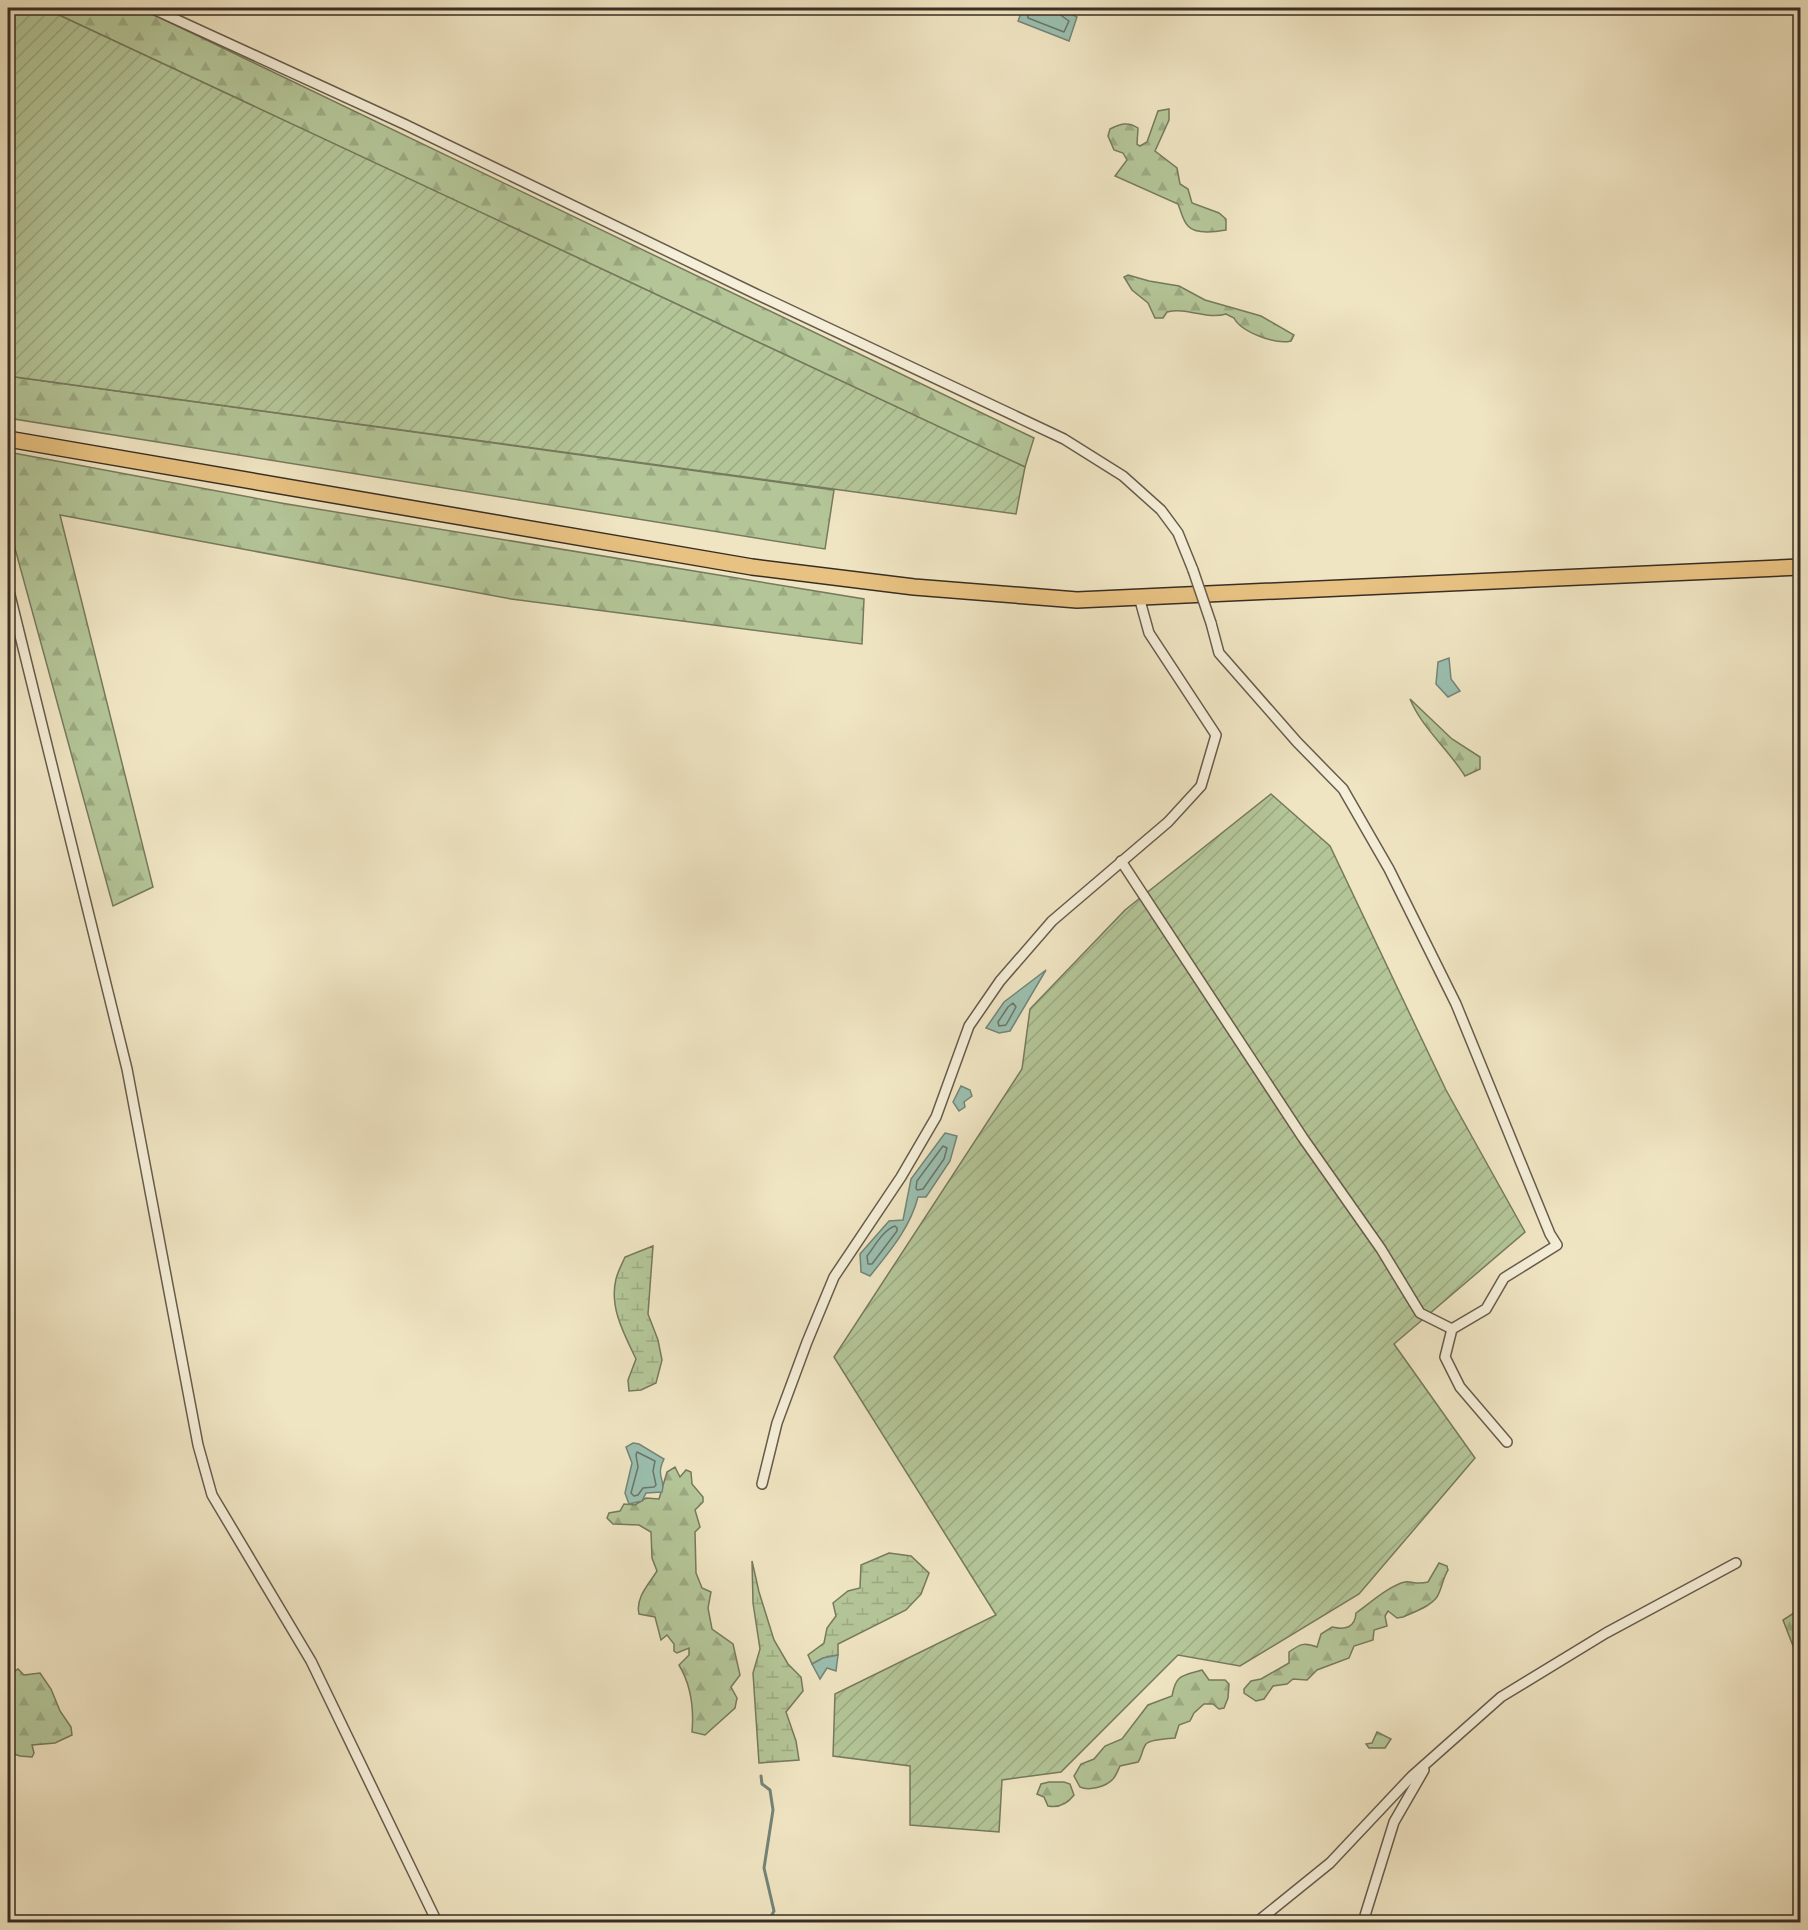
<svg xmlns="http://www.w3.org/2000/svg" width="1808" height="1930" font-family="'EB Garamond',serif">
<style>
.forest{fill:url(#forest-firs);stroke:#767a5e;stroke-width:1.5}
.wetland{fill:url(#wetland-marsh);stroke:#767a5e;stroke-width:1.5}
.garden{fill:url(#garden-furrows);stroke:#767a5e;stroke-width:1.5}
.water{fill:#9bbfaf;stroke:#748578;stroke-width:1.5}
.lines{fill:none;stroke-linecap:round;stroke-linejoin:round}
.shore{stroke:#6a766a;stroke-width:1.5}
.stream{stroke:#748578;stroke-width:3}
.minor-casing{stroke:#675c4c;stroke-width:12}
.primary-casing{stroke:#392e25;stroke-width:18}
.minor{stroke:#f5eed8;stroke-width:9}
.primary{stroke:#e8c282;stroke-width:15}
.minor-bridge-casing{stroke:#675c4c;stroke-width:12;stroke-linecap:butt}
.minor-bridge{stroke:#f5eed8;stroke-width:9}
</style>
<defs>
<pattern id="forest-firs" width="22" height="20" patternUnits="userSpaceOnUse" patternTransform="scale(1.5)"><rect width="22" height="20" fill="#b4c698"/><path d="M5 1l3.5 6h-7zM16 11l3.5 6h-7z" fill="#9caa83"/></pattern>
<pattern id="wetland-marsh" width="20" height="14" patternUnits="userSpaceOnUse" patternTransform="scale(1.5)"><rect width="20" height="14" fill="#b4c698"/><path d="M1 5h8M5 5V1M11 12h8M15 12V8" fill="none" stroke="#9caa83"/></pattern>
<pattern id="garden-furrows" width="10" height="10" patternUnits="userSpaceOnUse" patternTransform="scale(1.5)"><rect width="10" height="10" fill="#b4c698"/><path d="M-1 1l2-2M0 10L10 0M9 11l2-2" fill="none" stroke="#9caa83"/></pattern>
</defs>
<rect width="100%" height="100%" fill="#f0e5c3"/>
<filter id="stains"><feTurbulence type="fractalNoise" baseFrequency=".00333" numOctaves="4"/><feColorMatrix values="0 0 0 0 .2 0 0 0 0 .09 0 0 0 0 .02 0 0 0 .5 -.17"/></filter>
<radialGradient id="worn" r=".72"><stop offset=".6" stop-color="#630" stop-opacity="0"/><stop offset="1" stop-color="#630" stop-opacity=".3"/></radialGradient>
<g class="forest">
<path d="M 44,8 L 140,8 L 1034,438 L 1025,467 Z"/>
<path d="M 1169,109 L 1169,120 L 1155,151 L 1177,168 L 1180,184 L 1188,189 L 1192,203 L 1219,213 L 1226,219 L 1226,230 C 1215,232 1196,235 1188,226 C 1183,221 1181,211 1178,204 L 1115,176 L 1127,160 L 1123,153 L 1114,150 L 1108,136 L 1110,129 C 1120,124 1128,121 1138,128 L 1137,144 L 1140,146 L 1147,142 L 1158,111 Z"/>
<path d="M 1128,275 L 1149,281 L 1179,286 L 1205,300 L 1261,316 L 1294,335 L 1291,341 C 1276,345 1241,332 1234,318 L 1226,314 C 1206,320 1188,307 1167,312 L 1163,318 L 1155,318 L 1148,303 L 1132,290 L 1124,277 Z"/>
<path d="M 8,376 L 834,490 L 825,549 L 8,418 Z"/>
<path d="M 8,452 L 281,503 L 864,599 L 862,644 L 511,599 L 60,515 L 153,887 L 113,906 L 8,523 Z"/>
<path d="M 1410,699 L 1452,739 L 1480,757 L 1480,769 L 1465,776 C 1448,749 1422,728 1410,699 Z"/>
<path d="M 675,1467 L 680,1477 L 686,1470 L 691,1472 L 692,1484 L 703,1497 L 703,1502 L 695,1510 L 700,1527 L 695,1532 L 696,1573 L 702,1588 L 711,1592 L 708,1608 L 712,1629 L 733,1644 L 740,1675 L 731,1687 L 737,1698 L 735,1708 L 705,1735 L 692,1732 C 694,1709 691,1685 679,1665 L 689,1655 L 689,1648 L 677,1653 L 674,1651 L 674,1644 L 667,1635 L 661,1640 L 655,1617 L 639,1614 C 635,1598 649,1584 657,1571 L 652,1558 L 651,1532 L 639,1525 L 613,1524 L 607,1518 L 609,1513 L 620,1511 L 624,1504 L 635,1505 L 646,1498 L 659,1499 L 667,1472 Z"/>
<path d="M 1439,1563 L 1447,1566 L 1448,1570 C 1443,1578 1443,1584 1439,1593 C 1435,1605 1414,1612 1403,1617 L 1397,1618 L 1388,1611 L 1385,1616 L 1387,1626 L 1374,1630 L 1373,1640 L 1354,1646 L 1349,1658 L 1317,1670 L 1307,1680 L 1293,1679 L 1287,1684 L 1273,1686 L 1264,1699 L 1256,1701 L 1244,1693 L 1244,1689 L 1251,1681 L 1261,1679 L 1289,1663 L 1289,1652 C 1300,1644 1304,1642 1317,1647 L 1321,1634 L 1332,1627 C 1345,1630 1355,1628 1356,1613 C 1369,1604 1390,1585 1405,1582 C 1412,1581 1416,1585 1428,1582 Z"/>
<path d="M 1800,1609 L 1800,1664 L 1783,1620 Z"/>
<path d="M 18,1669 L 24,1675 L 40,1673 L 51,1689 L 60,1711 L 71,1727 L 72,1735 L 55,1743 L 32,1745 L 34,1753 L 32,1757 L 20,1756 L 8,1752 L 8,1676 Z"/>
<path d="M 1202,1670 L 1209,1680 L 1225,1680 L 1229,1684 L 1228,1698 L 1224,1708 L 1219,1709 L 1213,1704 L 1204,1704 L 1194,1713 L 1190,1721 L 1179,1725 L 1175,1738 C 1167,1739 1151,1739 1146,1744 C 1142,1749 1142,1757 1138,1762 L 1120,1766 C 1118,1770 1116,1776 1113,1779 C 1106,1787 1089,1791 1080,1787 L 1074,1776 L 1081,1764 L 1094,1759 L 1105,1746 L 1122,1739 L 1148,1705 L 1172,1696 C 1176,1674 1182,1676 1202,1670 Z"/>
<path d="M 1377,1732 L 1391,1739 L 1385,1748 L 1369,1748 L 1366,1744 L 1372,1743 Z"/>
<path d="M 1049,1782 L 1064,1782 L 1070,1784 L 1074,1795 C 1068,1803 1059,1808 1048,1806 L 1044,1797 L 1037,1794 L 1041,1784 Z"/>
</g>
<g class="wetland">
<path d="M 653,1246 L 648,1314 L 658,1340 L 662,1360 L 656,1383 L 641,1390 L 629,1391 L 628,1380 L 636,1359 C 624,1334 609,1307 616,1279 C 618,1271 622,1264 625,1257 Z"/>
<path d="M 889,1553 L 911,1556 L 929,1573 L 921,1594 L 906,1610 L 838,1644 L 838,1655 L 823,1658 L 812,1664 L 808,1655 L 824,1643 L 827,1628 L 836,1616 L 833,1603 L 848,1591 L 860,1588 L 861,1565 Z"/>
<path d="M 752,1561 L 759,1592 L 774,1640 L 788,1664 L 801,1677 L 803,1691 L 786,1712 L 796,1741 L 799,1760 L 759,1763 L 753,1673 L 760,1649 L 753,1603 Z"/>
</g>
<g class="garden">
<path d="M 8,8 L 44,8 L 1025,467 L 1016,514 L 8,376 Z"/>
<path d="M 1271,794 L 1330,846 L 1446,1090 L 1525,1232 L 1394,1344 L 1475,1458 L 1359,1594 L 1240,1666 L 1178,1655 L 1061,1772 L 1002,1780 L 999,1832 L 910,1825 L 910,1766 L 833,1756 L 835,1694 L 996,1615 L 834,1357 L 1022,1069 L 1030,1009 L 1125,910 Z"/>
</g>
<g class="water">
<path d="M 1023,8 L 1059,8 L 1077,17 L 1069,41 L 1018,21 Z"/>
<path d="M 1449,658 L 1451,679 L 1460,691 L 1448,697 L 1436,684 L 1438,662 Z"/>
<path d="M 1046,970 L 1010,1031 L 999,1033 L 986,1028 L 1004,1002 Z"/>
<path d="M 961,1086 L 970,1090 L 972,1096 L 964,1102 L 965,1107 L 959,1111 L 953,1102 Z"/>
<path d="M 945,1133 L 957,1136 L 950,1161 L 926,1197 L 918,1197 C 910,1228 890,1251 870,1276 L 861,1272 L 860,1254 L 889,1221 L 903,1220 L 911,1179 Z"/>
<path d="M 633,1443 L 639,1444 L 664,1459 C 655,1478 666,1478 662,1492 L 646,1493 L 642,1501 L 629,1504 L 625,1493 L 632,1463 L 626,1447 Z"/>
<path d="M 838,1655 L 836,1671 L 827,1668 L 820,1679 L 812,1664 L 823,1658 Z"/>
</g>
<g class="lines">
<g class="shore">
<path d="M 1028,8 L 1028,18 L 1064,32 L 1069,21 L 1059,14 L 1058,8"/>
<path d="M 1013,1003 L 1016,1007 L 1006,1025 L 999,1026 L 998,1022 L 1008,1007 Z"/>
<path d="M 943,1146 L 947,1148 L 944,1159 L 923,1189 L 917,1190 L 916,1188 L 917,1181 Z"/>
<path d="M 895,1226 L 897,1228 L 897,1231 L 872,1264 L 868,1264 L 867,1256 C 875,1246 883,1230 895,1226 Z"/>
<path d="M 637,1452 L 655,1461 L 653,1471 L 656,1485 L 654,1487 L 643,1488 L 638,1495 L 634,1496 L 631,1493 L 638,1467 L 636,1455 Z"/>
</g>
<path class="stream" d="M 761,1776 L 762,1784 L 770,1790 L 773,1810 L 764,1868 L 774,1911 L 768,1922"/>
<g class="minor-casing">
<g id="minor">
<path d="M 151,8 L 404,124 L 756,294 L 1064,439 L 1123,476 L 1161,510 L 1178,533 L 1193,570"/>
<path d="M 8,587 L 127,1069 L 198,1445 L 212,1495 L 311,1661 L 437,1922"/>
<path d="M 1211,623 L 1219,653 L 1297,742 L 1343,789 L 1389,869 L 1456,1004 L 1550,1234 L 1557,1245 L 1504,1278 L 1486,1309 L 1452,1329 L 1445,1357 L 1460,1387 L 1507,1442"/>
<path d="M 1121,861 L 1303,1138 L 1381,1249 L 1420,1313 L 1452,1329"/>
<path d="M 762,1484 L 777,1423 L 807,1342 L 834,1277 L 901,1177 L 936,1117 L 969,1026 L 1000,981 L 1052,921 L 1168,822 L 1201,786 L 1216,735 L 1149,633 L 1139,597"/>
<path d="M 1257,1922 L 1330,1863 L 1412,1776 L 1501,1697 L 1606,1633 L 1736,1563"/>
<path d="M 1363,1922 L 1394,1822 L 1424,1770"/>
</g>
</g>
<g class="primary-casing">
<path id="primary" d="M 8,439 L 752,567 L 914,587 L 1077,600 L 1800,567"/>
</g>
<use href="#minor" class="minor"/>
<use href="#primary" class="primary"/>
<g class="minor-bridge-casing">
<path id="minor-bridge" d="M 1193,570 L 1211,623"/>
</g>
<use href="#minor-bridge" class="minor-bridge"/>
</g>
<rect width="1808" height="1930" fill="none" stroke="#f0e5c3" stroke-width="30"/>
<rect x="9" y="9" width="1790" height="1912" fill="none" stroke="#392e25" stroke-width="3"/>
<rect x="15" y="15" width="1778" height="1900" fill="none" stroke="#392e25" stroke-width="1.5"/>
<rect width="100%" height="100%" filter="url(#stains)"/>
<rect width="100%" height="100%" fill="url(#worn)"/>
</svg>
